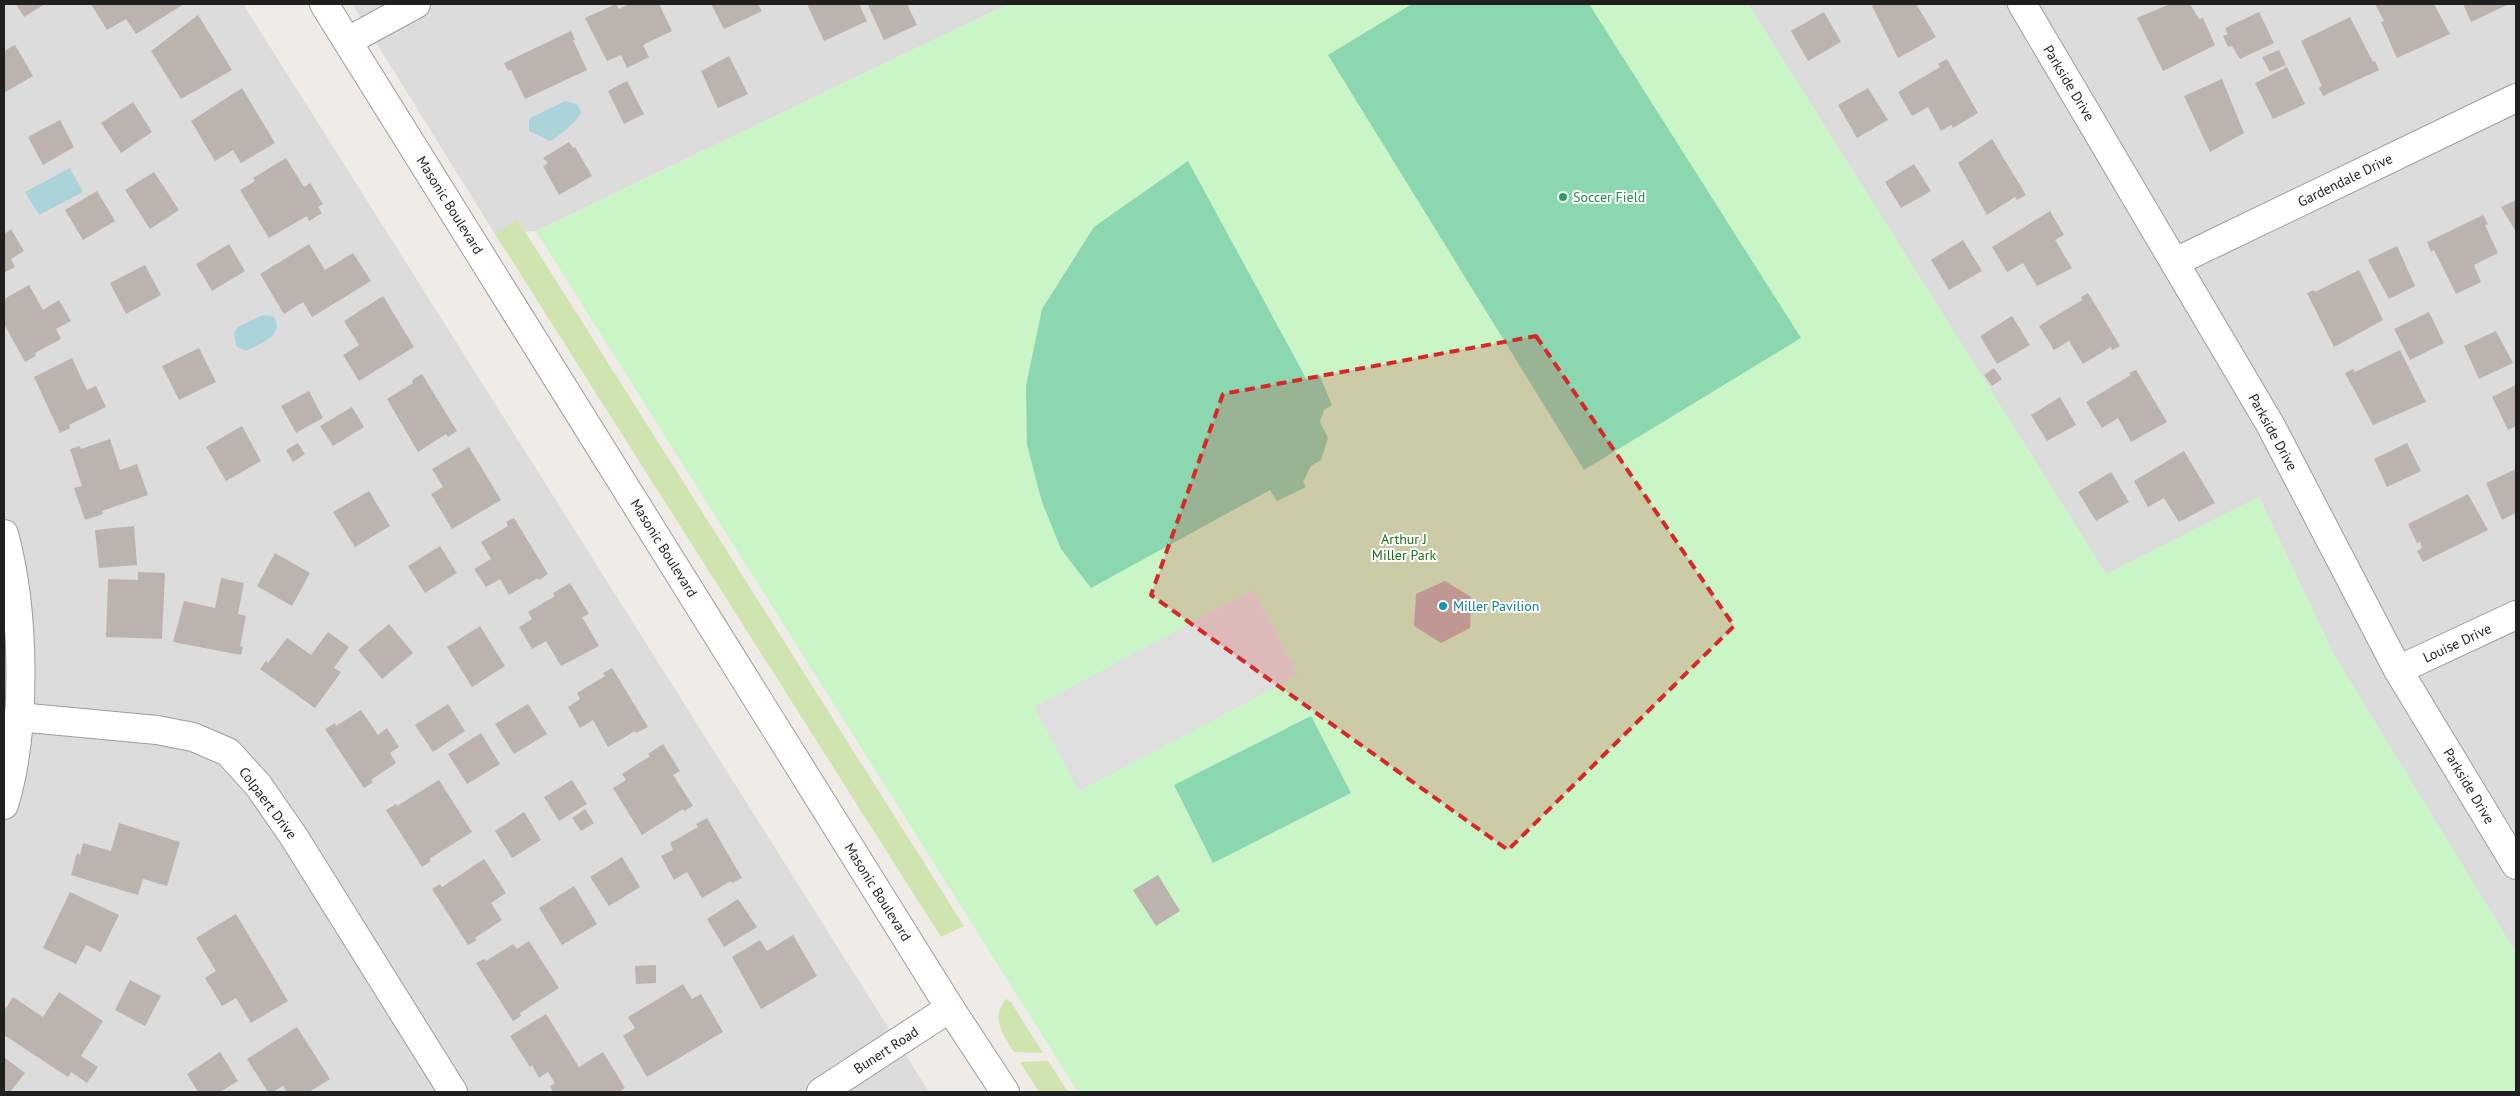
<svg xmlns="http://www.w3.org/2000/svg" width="2520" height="1096" font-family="'PT Sans',sans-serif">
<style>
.residential{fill:#dddcdc}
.grass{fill:#d0e4b0}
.park{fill:#c9f5c7}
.pitch{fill:#8ad7b0}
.parking{fill:#dfdfdf}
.water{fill:#aad4d9}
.building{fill:#bcb3af}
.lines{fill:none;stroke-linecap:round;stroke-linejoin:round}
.minor-casing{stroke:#9c9c9c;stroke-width:30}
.minor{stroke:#fff;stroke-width:28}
.marked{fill:#d62828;fill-opacity:0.2;stroke:#d62828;stroke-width:4;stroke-dasharray:10 6;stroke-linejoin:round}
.leisure-dot{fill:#2e9e5b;stroke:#fff;stroke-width:2}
.culture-dot{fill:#0f9aa8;stroke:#fff;stroke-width:2}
.labels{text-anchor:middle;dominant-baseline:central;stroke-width:4;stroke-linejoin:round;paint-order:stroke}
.street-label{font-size:14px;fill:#1f1f1f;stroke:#fff}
.leisure-label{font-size:14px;fill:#27864d;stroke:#fff;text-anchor:start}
.park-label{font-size:14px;fill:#197415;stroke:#fff}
.culture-label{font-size:14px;fill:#0d838f;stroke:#fff;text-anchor:start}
</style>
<rect width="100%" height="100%" fill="#efebe6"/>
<g class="residential">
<path d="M 4,4 L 243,4 L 929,1092 L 4,1092 Z"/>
<path d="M 352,4 L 1008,4 L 536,231 L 495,234 Z"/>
<path d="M 1748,4 L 2516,4 L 2516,953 L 2334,655 L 2259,497 L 2106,574 Z"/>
</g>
<g class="grass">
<path d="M 517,219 L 964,926 L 941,937 L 495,234 Z"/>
<path d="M 1006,999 L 1011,1002 L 1043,1053 L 1014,1052 C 1003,1035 990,1017 1006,999 Z"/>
<path d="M 1048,1061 L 1068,1092 L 1039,1092 L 1020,1062 Z"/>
</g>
<path class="park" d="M 1008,4 L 1748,4 L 2106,574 L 2259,497 L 2334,655 L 2516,953 L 2516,1092 L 1078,1092 L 536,231 Z"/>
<g class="pitch">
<path d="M 1412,4 L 1589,4 L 1801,338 L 1584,470 L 1328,55 Z"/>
<path d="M 1188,161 L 1307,380 L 1319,374 L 1332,405 L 1324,410 L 1320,422 L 1328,438 L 1321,460 L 1311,466 L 1303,482 L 1306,487 L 1277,501 L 1270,490 L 1091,588 L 1061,549 L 1042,502 L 1027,445 L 1026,386 L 1042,309 L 1094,227 Z"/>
<path d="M 1311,716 L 1351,793 L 1213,863 L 1174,785 Z"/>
</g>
<path class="parking" d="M 1253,590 L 1298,675 L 1079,791 L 1034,707 Z"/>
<g class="water">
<path d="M 566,101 L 577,104 L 581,112 C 579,120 558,137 550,141 L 529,131 L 529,121 L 532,117 Z"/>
<path d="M 70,168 L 83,192 L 39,215 L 25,192 Z"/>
<path d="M 263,315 L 273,316 C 287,335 260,343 246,351 L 236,346 L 234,333 L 238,327 Z"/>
</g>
<g class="building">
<path d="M 16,4 L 45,4 L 24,17 Z"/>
<path d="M 91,4 L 184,4 L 136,34 L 126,19 L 107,30 Z"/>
<path d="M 616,4 L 619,9 L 629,4 L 659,4 L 672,31 L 643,45 L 649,57 L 627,68 L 621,55 L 607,61 L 585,18 Z"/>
<path d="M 711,4 L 758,4 L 762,11 L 724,29 Z"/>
<path d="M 807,4 L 859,4 L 867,21 L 824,41 Z"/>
<path d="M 870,4 L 907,4 L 917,25 L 884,40 L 868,5 Z"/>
<path d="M 1876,4 L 1916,4 L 1936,37 L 1898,58 L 1872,6 Z"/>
<path d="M 2170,4 L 2190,4 L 2199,19 L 2203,18 L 2215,45 L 2163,71 L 2137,18 Z"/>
<path d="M 2375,4 L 2434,4 L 2450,34 L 2397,58 L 2381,22 L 2384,21 Z"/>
<path d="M 2463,4 L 2509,4 L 2471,22 Z"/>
<path d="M 1824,12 L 1841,42 L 1808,61 L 1791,31 Z"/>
<path d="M 2259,12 L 2274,43 L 2240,59 L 2232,46 L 2228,47 L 2223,36 L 2228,34 L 2225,28 Z"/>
<path d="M 198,15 L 232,70 L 181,99 L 151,51 Z"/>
<path d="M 2350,17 L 2373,62 L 2375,61 L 2379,70 L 2323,96 L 2319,88 L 2322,86 L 2301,41 Z"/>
<path d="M 571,31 L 575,40 L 573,40 L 587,70 L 525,99 L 511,70 L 508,71 L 504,63 Z"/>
<path d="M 15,45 L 33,76 L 4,93 L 4,51 Z"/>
<path d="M 2279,50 L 2286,65 L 2270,72 L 2262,57 Z"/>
<path d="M 729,56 L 748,94 L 718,108 L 701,71 Z"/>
<path d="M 1947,59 L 1978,113 L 1953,128 L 1951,125 L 1941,131 L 1928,107 L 1912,116 L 1898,92 L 1940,67 L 1938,64 Z"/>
<path d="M 2287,67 L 2305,104 L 2273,119 L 2255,83 Z"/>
<path d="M 2222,79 L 2244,133 L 2210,152 L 2184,96 Z"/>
<path d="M 627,81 L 644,114 L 624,124 L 608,91 Z"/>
<path d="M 242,88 L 275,143 L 241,163 L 233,150 L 215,161 L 191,121 Z"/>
<path d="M 1868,88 L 1888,120 L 1857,138 L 1838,105 Z"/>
<path d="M 133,102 L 152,132 L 121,153 L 101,123 Z"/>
<path d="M 60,120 L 74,147 L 43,165 L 28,137 Z"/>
<path d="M 1992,139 L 2026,195 L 2017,200 L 2015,197 L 1987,215 L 1958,163 Z"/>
<path d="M 569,142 L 573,148 L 575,147 L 592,176 L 559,195 L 543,166 L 548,163 L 543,158 Z"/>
<path d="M 286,158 L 304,187 L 310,183 L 323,204 L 318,207 L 322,213 L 309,221 L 307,216 L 269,238 L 240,190 L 255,181 L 253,178 Z"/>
<path d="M 1914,164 L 1931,191 L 1901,208 L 1885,182 Z"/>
<path d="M 154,172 L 179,210 L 150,229 L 125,190 Z"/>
<path d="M 97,191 L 115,221 L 83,240 L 65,210 Z"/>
<path d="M 2516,200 L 2516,232 L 2501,207 Z"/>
<path d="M 2050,211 L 2064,235 L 2055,240 L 2072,268 L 2037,286 L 2023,263 L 2007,272 L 1992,247 Z"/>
<path d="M 2483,215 L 2488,224 L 2485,225 L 2498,253 L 2474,265 L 2481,282 L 2456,294 L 2434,250 L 2431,252 L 2427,242 Z"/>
<path d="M 11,229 L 24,251 L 11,259 L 15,267 L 4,273 L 4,234 Z"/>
<path d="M 1963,240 L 1982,271 L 1949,290 L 1931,260 Z"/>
<path d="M 229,244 L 245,271 L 212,291 L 196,264 Z"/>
<path d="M 309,244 L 325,270 L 353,253 L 371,281 L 312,317 L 303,302 L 284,314 L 260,274 Z"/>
<path d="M 2397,246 L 2415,286 L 2389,299 L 2368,260 Z"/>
<path d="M 145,265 L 161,295 L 126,314 L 110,283 Z"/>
<path d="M 2359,270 L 2383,320 L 2334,347 L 2307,293 L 2314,290 L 2315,292 Z"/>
<path d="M 29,285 L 43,310 L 59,300 L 71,321 L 56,329 L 61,339 L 35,353 L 36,356 L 25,362 L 4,324 L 4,299 Z"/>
<path d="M 2088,293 L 2120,346 L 2112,350 L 2111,347 L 2083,364 L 2069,341 L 2054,350 L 2039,326 L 2082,300 L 2081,297 Z"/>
<path d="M 383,296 L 414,347 L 359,381 L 343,355 L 359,345 L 344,321 Z"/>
<path d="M 2429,312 L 2444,343 L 2410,360 L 2394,329 Z"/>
<path d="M 2012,316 L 2030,345 L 1997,364 L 1980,336 Z"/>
<path d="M 2496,331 L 2513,363 L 2479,379 L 2464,346 Z"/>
<path d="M 199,348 L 216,382 L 179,400 L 162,366 Z"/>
<path d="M 2400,350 L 2426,402 L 2373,425 L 2345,373 L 2353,369 L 2355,372 Z"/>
<path d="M 72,358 L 87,390 L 96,386 L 106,407 L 69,425 L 70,428 L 60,433 L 34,377 Z"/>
<path d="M 1994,368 L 2002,379 L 1992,386 L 1984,375 Z"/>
<path d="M 2136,370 L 2167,422 L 2131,442 L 2118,418 L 2102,428 L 2086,402 L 2131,375 L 2129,373 Z"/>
<path d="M 422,374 L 457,431 L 448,437 L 446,434 L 418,452 L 387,399 L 413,383 L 412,380 Z"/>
<path d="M 2516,385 L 2516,426 L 2508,430 L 2492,397 Z"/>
<path d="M 309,391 L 323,418 L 296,433 L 281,406 Z"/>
<path d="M 2060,397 L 2076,425 L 2047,441 L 2031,415 Z"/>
<path d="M 352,407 L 364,427 L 333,446 L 320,426 Z"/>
<path d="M 242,426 L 261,461 L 226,481 L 206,447 Z"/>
<path d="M 110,439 L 120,470 L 137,464 L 148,495 L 102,511 L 103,514 L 85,520 L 74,488 L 82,486 L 70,449 L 80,446 L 81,449 Z"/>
<path d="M 298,443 L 305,454 L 293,462 L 286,450 Z"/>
<path d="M 2407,443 L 2421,471 L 2387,487 L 2374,459 Z"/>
<path d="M 469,447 L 501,500 L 452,529 L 431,494 L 443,487 L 432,469 Z"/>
<path d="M 2184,451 L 2215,503 L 2179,522 L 2164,498 L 2148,507 L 2134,481 Z"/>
<path d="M 2516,469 L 2516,513 L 2502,520 L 2486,483 Z"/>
<path d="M 2111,472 L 2129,502 L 2096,521 L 2078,492 Z"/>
<path d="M 369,491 L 390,526 L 355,547 L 333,512 Z"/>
<path d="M 2468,494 L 2488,530 L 2423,562 L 2417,551 L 2422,548 L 2420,542 L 2417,543 L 2408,524 Z"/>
<path d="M 514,518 L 548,574 L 539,580 L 538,578 L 509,595 L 500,579 L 486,587 L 474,569 L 491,559 L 481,542 L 508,526 L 506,522 Z"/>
<path d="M 134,526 L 137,565 L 99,568 L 95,530 Z"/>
<path d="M 440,546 L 457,573 L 425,593 L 408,566 Z"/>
<path d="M 275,553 L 310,573 L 292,606 L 257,586 Z"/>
<path d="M 138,572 L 165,573 L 162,639 L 106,637 L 108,579 L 138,580 Z"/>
<path d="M 221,578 L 244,583 L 238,614 L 246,616 L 240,646 L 243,647 L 241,655 L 173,642 L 184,601 L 215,608 Z"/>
<path d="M 1445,581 L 1471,597 L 1470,628 L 1441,643 L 1414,626 L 1416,594 Z"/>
<path d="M 570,583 L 589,614 L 582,617 L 599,646 L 561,666 L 546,641 L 532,649 L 519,627 L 532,619 L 528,612 L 555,596 L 553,593 Z"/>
<path d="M 389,624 L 413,653 L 382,679 L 358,650 Z"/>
<path d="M 480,626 L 505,666 L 472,687 L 447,647 Z"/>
<path d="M 328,632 L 349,647 L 334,668 L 341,672 L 315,708 L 260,669 L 266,661 L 268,663 L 287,638 L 311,655 Z"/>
<path d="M 612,668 L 648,727 L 636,733 L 635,731 L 608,747 L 593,720 L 580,728 L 568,707 L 580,699 L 577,693 L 605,676 L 603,673 Z"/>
<path d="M 448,704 L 465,731 L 433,752 L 415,725 Z"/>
<path d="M 528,704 L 547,734 L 514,754 L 495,724 Z"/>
<path d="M 361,710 L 378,735 L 387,728 L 399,747 L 390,753 L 396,763 L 371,780 L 373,782 L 364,788 L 325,729 L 335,723 L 336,726 Z"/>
<path d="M 481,733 L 500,764 L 467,784 L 448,754 Z"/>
<path d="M 663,744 L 680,771 L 673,775 L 693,806 L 684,811 L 683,809 L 642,835 L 613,788 L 626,780 L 622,774 L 650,756 L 648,754 Z"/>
<path d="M 439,780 L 472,832 L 429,859 L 431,861 L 422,867 L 386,810 L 396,804 L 397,806 Z"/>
<path d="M 572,780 L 587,804 L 559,821 L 544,797 Z"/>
<path d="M 585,809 L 594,823 L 581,831 L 572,818 Z"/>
<path d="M 524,812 L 541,840 L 512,858 L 495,831 Z"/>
<path d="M 707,818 L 742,878 L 732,883 L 731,881 L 702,898 L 687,872 L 674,880 L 661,856 L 673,850 L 670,843 L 698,827 L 696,824 Z"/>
<path d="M 119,823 L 180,842 L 167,886 L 143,879 L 138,895 L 71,875 L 77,853 L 80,855 L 83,843 L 111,851 Z"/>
<path d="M 622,857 L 640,887 L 609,906 L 590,877 Z"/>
<path d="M 484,859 L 506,893 L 491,903 L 502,920 L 475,938 L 477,940 L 468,945 L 432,889 L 440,884 L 442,887 Z"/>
<path d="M 1158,875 L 1180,911 L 1156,926 L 1133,890 Z"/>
<path d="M 574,886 L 597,924 L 562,945 L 539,908 Z"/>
<path d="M 70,892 L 119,915 L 101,952 L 86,945 L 76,964 L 43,948 Z"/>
<path d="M 738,899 L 757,927 L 724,947 L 707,919 Z"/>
<path d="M 236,914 L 288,1001 L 251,1023 L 236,998 L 222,1006 L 205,978 L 216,971 L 196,938 Z"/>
<path d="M 793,935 L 817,976 L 761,1009 L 732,957 L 760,940 L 767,951 Z"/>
<path d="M 529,941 L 559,988 L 520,1013 L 521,1016 L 513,1021 L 476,963 L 484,959 L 486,961 L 513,944 L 517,949 Z"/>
<path d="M 656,965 L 656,983 L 636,984 L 635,966 Z"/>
<path d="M 130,980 L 161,996 L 145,1026 L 115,1010 Z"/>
<path d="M 683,984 L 692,999 L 701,994 L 723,1032 L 647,1077 L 623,1036 L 635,1028 L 628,1017 Z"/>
<path d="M 59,992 L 103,1021 L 81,1056 L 98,1067 L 87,1083 L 71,1072 L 68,1077 L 4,1035 L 4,1011 L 13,997 L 43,1017 Z"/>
<path d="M 546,1014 L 579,1067 L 603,1052 L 625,1088 L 619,1092 L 553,1092 L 550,1086 L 555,1083 L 548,1072 L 539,1078 L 532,1065 L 530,1067 L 510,1036 Z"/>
<path d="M 297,1027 L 330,1079 L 309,1092 L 287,1092 L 283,1086 L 273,1092 L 268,1092 L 247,1059 Z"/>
<path d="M 220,1052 L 238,1081 L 220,1092 L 198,1092 L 187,1074 Z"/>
<path d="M 4,1057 L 25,1073 L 10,1092 L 4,1092 Z"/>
</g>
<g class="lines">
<g class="minor-casing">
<g id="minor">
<path d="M 324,4 L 950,1008 L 1005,1092"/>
<path d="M 2022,4 L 2271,426 L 2398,670 L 2516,865"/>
<path d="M 348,41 L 416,4"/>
<path d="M 2175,262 L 2516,98"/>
<path d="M 4,534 C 25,611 27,730 4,805"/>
<path d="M 2398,670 L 2516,615"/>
<path d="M 18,717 L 157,730 L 193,737 L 228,752 L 258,785 L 294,837 L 453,1092"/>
<path d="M 821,1092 L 950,1008"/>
</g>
</g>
<use href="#minor" class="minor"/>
</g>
<path class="marked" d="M 1536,336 L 1734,626 L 1508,850 L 1151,595 L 1223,394 Z"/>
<circle class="leisure-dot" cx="1563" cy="197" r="5"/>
<circle class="culture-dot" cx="1443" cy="606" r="5"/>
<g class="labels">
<g class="street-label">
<text transform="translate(2069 83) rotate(59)">Parkside Drive</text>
<text transform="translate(2345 180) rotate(-26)">Gardendale Drive</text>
<text transform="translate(450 205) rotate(58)">Masonic Boulevard</text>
<text transform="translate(2273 432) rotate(61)">Parkside Drive</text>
<text transform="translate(664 548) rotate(58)">Masonic Boulevard</text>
<text transform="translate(2457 643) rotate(-25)">Louise Drive</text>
<text transform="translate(2469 786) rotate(59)">Parkside Drive</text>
<text transform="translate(268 803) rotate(53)">Colpaert Drive</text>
<text transform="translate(878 892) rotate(58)">Masonic Boulevard</text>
<text transform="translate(886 1050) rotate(-33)">Bunert Road</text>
</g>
<g class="leisure-label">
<text x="1573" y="197">Soccer Field</text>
</g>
<g class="park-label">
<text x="1404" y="539">Arthur J<tspan x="1404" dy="16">Miller Park</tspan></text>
</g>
<g class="culture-label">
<text x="1453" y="606">Miller Pavilion</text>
</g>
</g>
<rect width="2520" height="1096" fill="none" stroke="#1f1f1f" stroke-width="10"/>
</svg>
